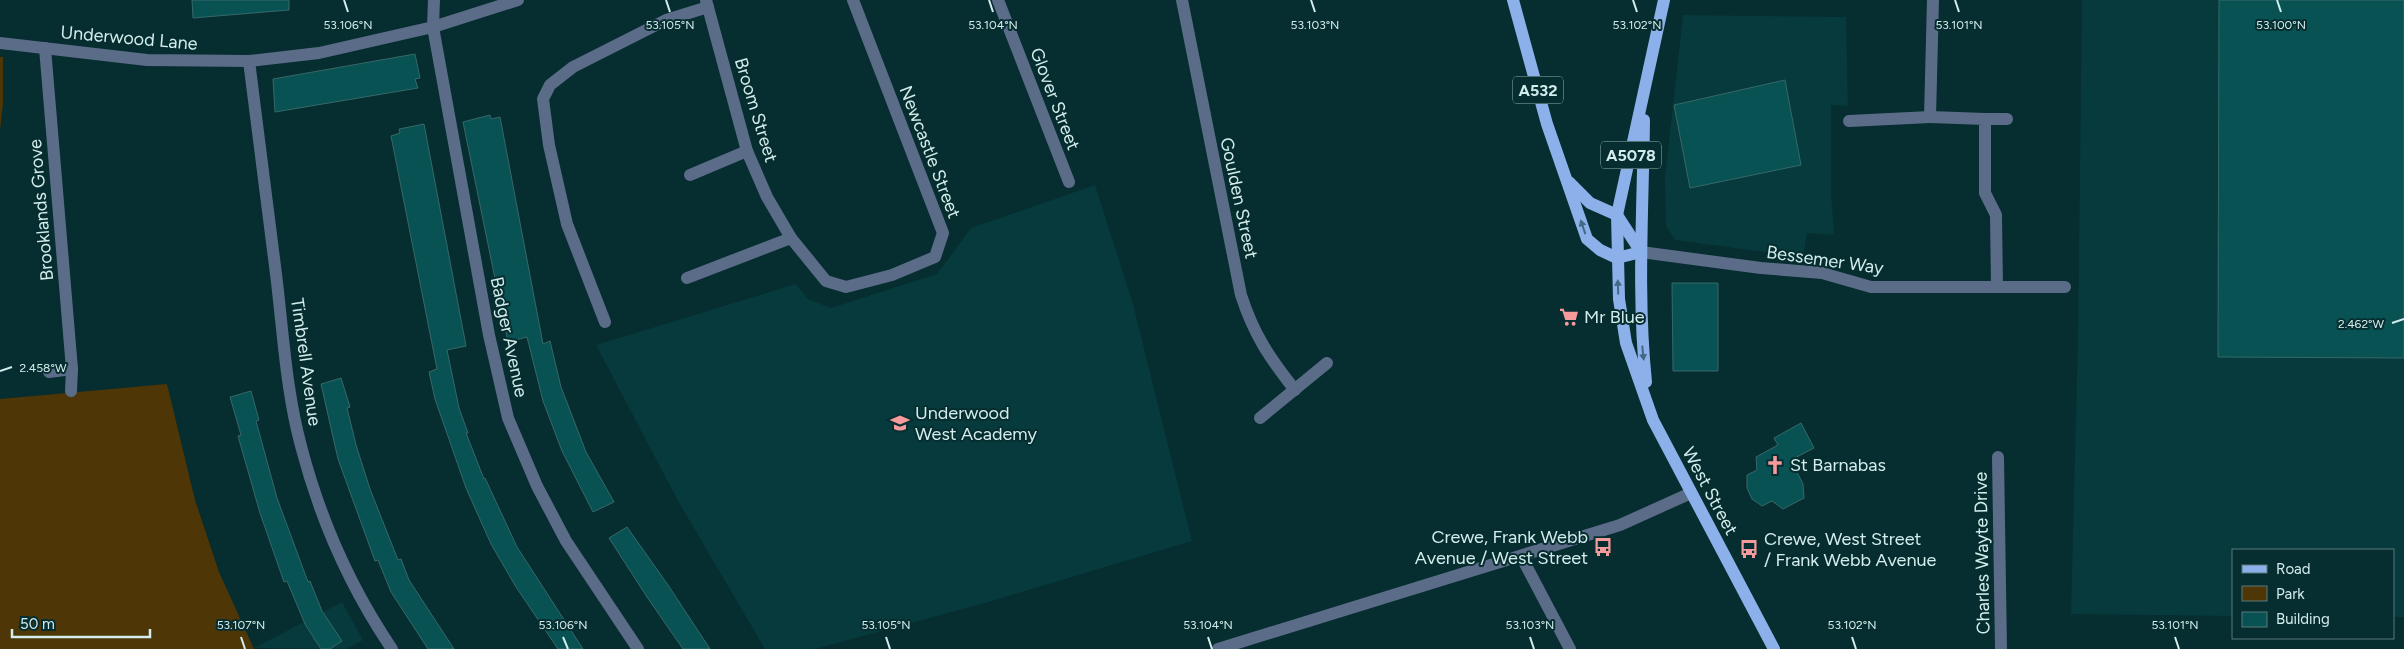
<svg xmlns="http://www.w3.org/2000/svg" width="2404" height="649" font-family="Figtree,sans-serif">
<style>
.built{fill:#073a3c}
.green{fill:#4e3606}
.building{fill:#095254;stroke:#376869}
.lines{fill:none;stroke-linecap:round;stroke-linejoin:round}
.minor{stroke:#5a6c88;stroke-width:12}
.tertiary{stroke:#5a6c88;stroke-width:12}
.primary{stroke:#8cb1ea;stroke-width:12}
.oneway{fill:#426883}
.ticks{fill:none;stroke:#d3ecec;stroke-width:2}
.labels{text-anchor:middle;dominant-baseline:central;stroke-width:4;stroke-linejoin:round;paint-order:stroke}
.shield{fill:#062d2f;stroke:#96b3b3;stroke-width:1}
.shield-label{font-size:16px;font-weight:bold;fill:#d3ecec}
.street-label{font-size:18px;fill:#d3ecec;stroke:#062d2f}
.poi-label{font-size:18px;fill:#d3ecec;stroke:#062d2f;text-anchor:start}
.ticks-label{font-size:12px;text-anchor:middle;fill:#d3ecec;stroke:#062d2f;stroke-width:4;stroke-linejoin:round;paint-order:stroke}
</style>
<rect width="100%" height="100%" fill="#062d2f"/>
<g class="built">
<path d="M 2082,0 L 2404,0 L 2404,617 L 2393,617 L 2393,550 L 2233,550 L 2233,616 L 2071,614 L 2078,337 Z"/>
<path d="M 1683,15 L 1846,17 L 1848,106 L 1831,105 L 1831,191 L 1834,235 L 1807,233 L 1803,257 L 1675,240 L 1666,226 L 1665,177 Z"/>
<path d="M 1095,185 L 1133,304 L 1192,541 L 985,603 L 815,649 L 765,649 L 678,501 L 596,345 L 796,284 L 808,299 L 831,308 L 937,274 L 971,228 Z"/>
<path d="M 342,602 L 363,640 L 346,649 L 254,648 Z"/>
</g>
<g class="green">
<path d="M 0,57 L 3,57 L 3,104 L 0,130 Z"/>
<path d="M 167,384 L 195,500 L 219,572 L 254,649 L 0,649 L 0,399 Z"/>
</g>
<g class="building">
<path d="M 192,0 L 289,0 L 289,10 L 193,18 Z"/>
<path d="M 2219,0 L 2404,0 L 2404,358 L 2218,357 Z"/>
<path d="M 415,54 L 420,78 L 415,79 L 418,88 L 275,112 L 273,79 Z"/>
<path d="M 1785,80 L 1801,165 L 1690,188 L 1674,105 Z"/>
<path d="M 490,115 L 491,119 L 500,117 L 543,344 L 550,341 L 561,387 L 586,452 L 614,502 L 593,512 L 562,451 L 543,401 L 527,337 L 508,342 L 463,122 Z"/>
<path d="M 424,124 L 466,346 L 447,350 L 459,408 L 468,433 L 466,433 L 484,479 L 485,478 L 517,547 L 583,649 L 558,649 L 516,587 L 491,544 L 466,488 L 435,399 L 429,372 L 437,369 L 391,136 L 400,133 L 399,129 Z"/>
<path d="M 1672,283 L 1718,283 L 1718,371 L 1673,371 Z"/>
<path d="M 341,378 L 350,407 L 347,408 L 356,445 L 370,489 L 398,560 L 401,559 L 409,580 L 454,649 L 428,649 L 391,592 L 378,560 L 375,561 L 338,459 L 321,384 Z"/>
<path d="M 251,391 L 259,420 L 256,421 L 277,498 L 308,582 L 310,581 L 322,611 L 342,641 L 330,649 L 321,649 L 305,624 L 287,581 L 284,582 L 260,513 L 238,436 L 241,435 L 230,397 Z"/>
<path d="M 1801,423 L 1814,448 L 1791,460 L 1803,484 L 1804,498 L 1783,509 L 1772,501 L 1762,506 L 1752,499 L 1747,488 L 1747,475 L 1757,470 L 1756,457 L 1778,445 L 1774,438 Z"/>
<path d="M 627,527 L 668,585 L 710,649 L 683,649 L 647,597 L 609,538 Z"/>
</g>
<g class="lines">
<g class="minor">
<path d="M 706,0 L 747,151 L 767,197 L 791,238 L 826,281 L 846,287 L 892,275 L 935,257 L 943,233 L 853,0"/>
<path d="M 998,0 L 1069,182"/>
<path d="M 1182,0 L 1241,295 C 1254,335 1269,357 1295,390"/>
<path d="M 1933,0 L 1930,117 L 1985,119 L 1985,193 L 1996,215 L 1997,287"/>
<path d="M 45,48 L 72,369 L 71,391"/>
<path d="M 249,61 C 258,132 267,203 276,274 C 283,331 286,391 301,446 C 320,519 350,587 392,649"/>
<path d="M 1985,119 L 2007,119"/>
<path d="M 1849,121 L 1930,117"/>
<path d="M 690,175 L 747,151"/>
<path d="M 1641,252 L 1761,268 L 1822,273 L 1871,287 L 2065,287"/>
<path d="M 687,278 L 791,238"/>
<path d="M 605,322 L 567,224 L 549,145 L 543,99 L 550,85 L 573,67 L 666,20 L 708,7"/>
<path d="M 49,372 L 72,369"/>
<path d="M 1260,418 L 1327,363"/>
<path d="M 1998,457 L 2001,649"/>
<path d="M 1521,556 L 1570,649"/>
<path d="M 1218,649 L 1620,525 L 1691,493"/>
</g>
<g class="tertiary">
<path d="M 434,0 L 433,27 L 489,335 L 508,418 L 537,486 L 566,541 L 638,649"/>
<path d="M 0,43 L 147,60 L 249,61 L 319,53 L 433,27 L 518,0"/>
</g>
<g class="primary">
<path d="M 1513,0 L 1547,124 L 1587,239 L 1600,250 L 1617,258 L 1641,252"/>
<path d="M 1664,0 L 1617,215 L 1619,299 L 1626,343 L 1653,420 L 1774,649"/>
<path d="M 1644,120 C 1643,208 1637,295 1646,382"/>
<path d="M 1569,182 L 1590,203 L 1617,215 L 1641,252"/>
</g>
</g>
<defs><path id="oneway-solid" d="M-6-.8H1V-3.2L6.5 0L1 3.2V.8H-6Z" transform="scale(1.25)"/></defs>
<g class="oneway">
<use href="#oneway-solid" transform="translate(1583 227) rotate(-109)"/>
<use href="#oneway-solid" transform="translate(1618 287) rotate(-92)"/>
<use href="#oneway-solid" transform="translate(1643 353) rotate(84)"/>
</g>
<path class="ticks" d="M 344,0 L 348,12M 666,0 L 670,12M 989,0 L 993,12M 1311,0 L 1315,12M 1633,0 L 1637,12M 1955,0 L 1959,12M 2277,0 L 2281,12M 2392,323 L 2404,319M 0,371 L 12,367M 241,637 L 245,649M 563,637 L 568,649M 886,637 L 890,649M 1208,637 L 1212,649M 1530,637 L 1534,649M 1852,637 L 1856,649M 2175,637 L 2179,649"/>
<defs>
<g id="supermarket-bare" transform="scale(1.5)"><path d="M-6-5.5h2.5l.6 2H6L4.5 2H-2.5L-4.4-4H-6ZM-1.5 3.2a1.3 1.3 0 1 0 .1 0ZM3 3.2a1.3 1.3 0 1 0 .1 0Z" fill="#f59b9c" stroke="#062d2f" stroke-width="2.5" paint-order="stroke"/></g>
<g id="school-bare" transform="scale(1.5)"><path d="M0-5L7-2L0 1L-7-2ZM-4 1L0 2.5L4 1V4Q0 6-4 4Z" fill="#f59b9c" stroke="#062d2f" stroke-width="2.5" paint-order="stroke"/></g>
<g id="church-bare" transform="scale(1.5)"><path d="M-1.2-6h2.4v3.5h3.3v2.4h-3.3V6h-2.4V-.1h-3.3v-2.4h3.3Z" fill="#f59b9c" stroke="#062d2f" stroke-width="2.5" paint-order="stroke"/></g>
<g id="bus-bare" transform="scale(1.5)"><path d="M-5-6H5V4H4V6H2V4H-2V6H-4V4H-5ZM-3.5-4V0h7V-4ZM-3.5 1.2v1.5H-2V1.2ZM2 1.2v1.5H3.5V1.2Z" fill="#f59b9c" stroke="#062d2f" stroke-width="2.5" paint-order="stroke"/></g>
</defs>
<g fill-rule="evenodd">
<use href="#supermarket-bare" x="1569" y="317"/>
<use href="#school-bare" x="900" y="423"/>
<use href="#church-bare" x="1775" y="465"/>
<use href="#bus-bare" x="1603" y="547"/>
<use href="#bus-bare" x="1749" y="549"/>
</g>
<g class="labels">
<g class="shield">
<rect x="1513" y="76.5" width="50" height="27" rx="4"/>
<rect x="1601" y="141.5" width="60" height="27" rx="4"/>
</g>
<g class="shield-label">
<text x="1538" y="90">A532</text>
<text x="1631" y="155">A5078</text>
</g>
<g class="street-label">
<text transform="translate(129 38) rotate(5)">Underwood Lane</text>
<text transform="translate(1055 99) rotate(69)">Glover Street</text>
<text transform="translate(756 110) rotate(73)">Broom Street</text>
<text transform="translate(930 152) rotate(69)">Newcastle Street</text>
<text transform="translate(1239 198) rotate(78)">Goulden Street</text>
<text transform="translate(41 210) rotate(-95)">Brooklands Grove</text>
<text transform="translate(1825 260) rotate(8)">Bessemer Way</text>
<text transform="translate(509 337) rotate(78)">Badger Avenue</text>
<text transform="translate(306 362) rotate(82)">Timbrell Avenue</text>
<text transform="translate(1710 491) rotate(62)">West Street</text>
<text transform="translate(1982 553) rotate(-91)">Charles Wayte Drive</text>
</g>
<g class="poi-label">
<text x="1584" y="317">Mr Blue</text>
<text x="915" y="413">Underwood<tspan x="915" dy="21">West Academy</tspan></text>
<text x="1790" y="465">St Barnabas</text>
<text x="1588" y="537" text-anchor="end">Crewe, Frank Webb<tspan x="1588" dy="21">Avenue / West Street</tspan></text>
<text x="1764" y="539">Crewe, West Street<tspan x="1764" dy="21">/ Frank Webb Avenue</tspan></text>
</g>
</g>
<g class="ticks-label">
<text x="348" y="29">53.106°N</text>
<text x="670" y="29">53.105°N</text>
<text x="993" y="29">53.104°N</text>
<text x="1315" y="29">53.103°N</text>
<text x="1637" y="29">53.102°N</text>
<text x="1959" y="29">53.101°N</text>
<text x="2281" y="29">53.100°N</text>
<text x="2361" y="328">2.462°W</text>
<text x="43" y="372">2.458°W</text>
<text x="241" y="629">53.107°N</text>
<text x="563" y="629">53.106°N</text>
<text x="886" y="629">53.105°N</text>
<text x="1208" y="629">53.104°N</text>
<text x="1530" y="629">53.103°N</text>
<text x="1852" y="629">53.102°N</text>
<text x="2175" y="629">53.101°N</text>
</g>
<rect x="2232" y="549" width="162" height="90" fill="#062d2f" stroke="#58797b"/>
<rect x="2242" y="565" width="25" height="8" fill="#8cb1ea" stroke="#58797b"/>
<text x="2276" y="574" font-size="15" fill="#d3ecec">Road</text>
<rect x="2242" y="586" width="25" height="15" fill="#4e3606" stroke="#58797b"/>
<text x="2276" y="599" font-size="15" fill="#d3ecec">Park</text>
<rect x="2242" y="612" width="25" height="15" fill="#095254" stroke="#58797b"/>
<text x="2276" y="624" font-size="15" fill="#d3ecec">Building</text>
<path d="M12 629v8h138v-8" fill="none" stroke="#d3ecec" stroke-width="2.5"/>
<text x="20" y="629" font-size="15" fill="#d3ecec" stroke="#062d2f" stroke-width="4" paint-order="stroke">50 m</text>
</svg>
